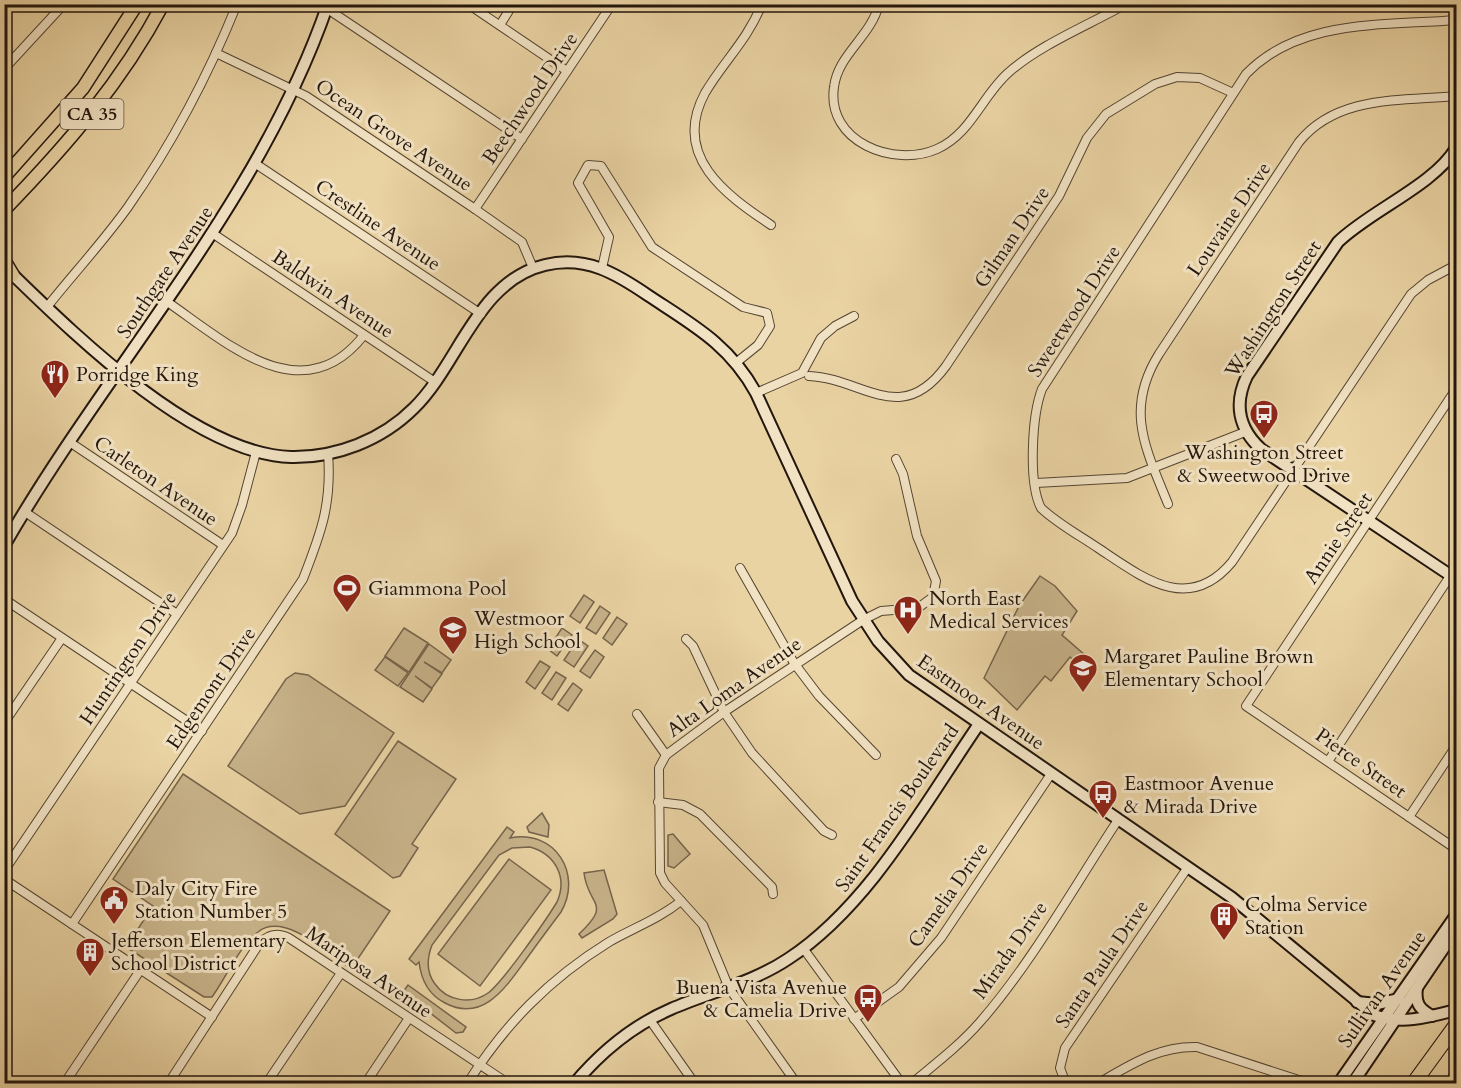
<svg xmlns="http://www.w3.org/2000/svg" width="1461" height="1088" font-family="Cardo,serif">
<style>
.green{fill:#c8b38a;stroke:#75644c;stroke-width:1.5;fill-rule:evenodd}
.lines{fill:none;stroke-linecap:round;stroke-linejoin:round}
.street-casing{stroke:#544532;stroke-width:10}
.secondary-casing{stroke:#22160d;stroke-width:14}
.primary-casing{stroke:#22160d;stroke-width:15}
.highway-casing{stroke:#22160d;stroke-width:16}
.street{stroke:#f1e2c3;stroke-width:8}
.secondary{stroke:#f1e2c3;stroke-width:10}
.primary{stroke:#ead3a3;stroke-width:12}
.highway{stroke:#ead3a3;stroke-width:14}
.labels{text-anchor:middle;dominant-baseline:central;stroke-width:6;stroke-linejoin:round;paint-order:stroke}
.shield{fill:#f1e2c3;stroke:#605344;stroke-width:1.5}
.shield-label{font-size:18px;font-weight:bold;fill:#22160d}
.street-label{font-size:20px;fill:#22160d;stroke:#f1e2c3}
.poi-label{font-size:20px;fill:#22160d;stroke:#f1e2c3;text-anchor:start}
</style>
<rect width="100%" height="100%" fill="#ead3a3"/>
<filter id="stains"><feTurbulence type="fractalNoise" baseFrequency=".00333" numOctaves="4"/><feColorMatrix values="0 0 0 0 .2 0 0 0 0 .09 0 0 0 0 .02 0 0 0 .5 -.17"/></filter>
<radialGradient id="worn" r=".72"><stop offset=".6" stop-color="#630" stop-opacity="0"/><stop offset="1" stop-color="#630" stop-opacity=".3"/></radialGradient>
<g class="green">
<path d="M 1040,576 L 1055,586 L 1077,611 L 1062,635 L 1086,656 L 1081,666 L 1070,657 L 1051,681 L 1045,676 L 1017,710 L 984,678 L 1019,606 Z"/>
<path d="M 584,595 L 594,602 L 580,623 L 570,616 Z"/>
<path d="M 600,606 L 610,613 L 596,634 L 586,628 Z"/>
<path d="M 617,617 L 627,624 L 612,645 L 603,638 Z"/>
<path d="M 404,628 L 428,643 L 409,672 L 385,656 Z"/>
<path d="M 562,628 L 572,635 L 557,656 L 548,649 Z"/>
<path d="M 578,639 L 588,646 L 574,667 L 564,660 Z"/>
<path d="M 429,644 L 451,660 L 442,673 L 424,662 L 442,674 L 432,688 L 415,676 L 432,689 L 423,702 L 400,687 Z"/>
<path d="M 595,650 L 604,657 L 590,678 L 580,671 Z"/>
<path d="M 385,657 L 408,673 L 398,686 L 375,670 Z"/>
<path d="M 540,661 L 550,667 L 535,689 L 526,682 Z"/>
<path d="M 556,672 L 566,678 L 552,700 L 542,693 Z"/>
<path d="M 295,673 L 308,675 L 394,733 L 345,806 L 300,814 L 228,766 L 286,679 Z"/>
<path d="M 573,683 L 582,690 L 568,711 L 558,704 Z"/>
<path d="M 398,741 L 456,779 L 412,844 L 418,848 L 400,876 L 393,878 L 335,834 Z"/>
<path d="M 183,774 L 390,911 L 351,969 C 329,954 284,911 258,932 C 241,944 225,979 212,997 L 204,997 L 126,947 L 153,906 L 113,879 Z"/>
<path d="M 542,813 L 549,825 L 548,837 L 529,832 L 527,827 Z"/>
<path d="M 507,827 L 514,832 L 510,838 C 555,829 583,874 561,912 C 549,928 537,944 525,961 C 506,987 483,1023 445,1003 C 429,995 421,979 419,962 L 416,965 L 409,959 ZM 530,847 C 555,854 568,877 557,902 C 546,920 503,982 488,993 C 471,1005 447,1001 435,984 C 426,972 427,958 432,945 L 499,855 L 512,848 Z"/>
<path d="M 673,834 L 690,854 L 674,868 L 668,866 L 668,835 Z"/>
<path d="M 509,859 L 551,890 L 480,986 L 438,954 Z"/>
<path d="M 604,870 L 617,914 L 613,919 L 582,938 L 579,934 C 613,902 588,907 584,873 Z"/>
<path d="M 408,985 L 466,1027 L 463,1032 L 456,1033 L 403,992 Z"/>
</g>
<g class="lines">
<g class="street-casing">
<g id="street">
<path d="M 468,4 L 567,71"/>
<path d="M 762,4 C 747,41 723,62 705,93 C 671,156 726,195 771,225"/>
<path d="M 879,4 C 871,37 838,54 834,87 C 826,142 894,168 937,149 C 971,134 982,96 1008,73 C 1039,45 1089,25 1126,4"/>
<path d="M 326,8 L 522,139"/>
<path d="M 1456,20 C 1384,26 1300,18 1246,74 L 1042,389 C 1032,415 1028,483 1041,508 C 1058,524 1079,535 1098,548 C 1142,577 1188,615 1232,562 L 1411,294 L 1428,280 L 1456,265"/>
<path d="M 500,25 L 513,4"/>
<path d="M 216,53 L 306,96 L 475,209 L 522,242 L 533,268"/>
<path d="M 4,69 L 64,4"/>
<path d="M 256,164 L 481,314"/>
<path d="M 475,209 L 612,4"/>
<path d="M 212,233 L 435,382"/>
<path d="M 602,268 L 609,237 L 578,183 L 588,165 L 601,166 L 652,247 L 743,307 L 767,313 L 770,326 L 758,345 L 737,362"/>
<path d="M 166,301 C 226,342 302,414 364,335"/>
<path d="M 47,307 C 74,273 103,242 128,207 C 172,144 208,76 237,4"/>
<path d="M 809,376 C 862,378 901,428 946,366 L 1059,196 L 1087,138 L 1106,114 L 1155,84 L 1177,77 L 1200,78 L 1233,93"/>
<path d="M 1456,389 L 1246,706 L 1456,849"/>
<path d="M 756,393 L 802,373 L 821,338 L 835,326 L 854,316"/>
<path d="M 71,443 L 223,545"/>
<path d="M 1036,483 L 1127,478 L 1245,432"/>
<path d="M 1168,504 C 1146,449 1124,410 1159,354 L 1299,142 C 1337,95 1401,101 1456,96"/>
<path d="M 25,512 L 177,614"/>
<path d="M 740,568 L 794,663 L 819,696 L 876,755"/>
<path d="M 4,599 L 202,731"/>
<path d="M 686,639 L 693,646 L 724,712 L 752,753 L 824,831 L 832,835"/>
<path d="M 637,714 L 666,755"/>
<path d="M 4,723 L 62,638"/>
<path d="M 1329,760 L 1456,567"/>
<path d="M 658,802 L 683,805 L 700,814 L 772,887 L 773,894"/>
<path d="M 1409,817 L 1456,746"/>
<path d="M 4,871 L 232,533 L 242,505 L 256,452"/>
<path d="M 4,879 L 212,1017"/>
<path d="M 72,924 L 303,579 C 321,533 332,504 328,453"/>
<path d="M 803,948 L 902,1084"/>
<path d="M 854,1019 L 899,987 L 941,938 L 1051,774"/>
<path d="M 650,1020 L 695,1084"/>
<path d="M 64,1084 L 141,969"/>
<path d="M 168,1084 L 259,944 C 268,934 277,932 289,938 L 509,1084"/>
<path d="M 266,1084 L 341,973"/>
<path d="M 365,1084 L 409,1018"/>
<path d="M 467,1084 C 505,1024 549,979 609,942 C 633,928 659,919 681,901"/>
<path d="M 797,1084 L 729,988 L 703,925 L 665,883 L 660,873 L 659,768 L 666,755 L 724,712 L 863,620 L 881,611 L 918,608 L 933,597 L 936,581 L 917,536 L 903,474 L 896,459"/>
<path d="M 911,1084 C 935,1064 960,1045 980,1022 C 1031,964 1075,885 1118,820"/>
<path d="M 1066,1084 L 1060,1068 L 1065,1048 L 1188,867"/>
<path d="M 1097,1084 C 1130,1065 1158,1046 1197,1047 L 1311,1084"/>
</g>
</g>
<g class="secondary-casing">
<g id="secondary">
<path d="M 1456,148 C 1433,186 1371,210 1338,242 L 1247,376 C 1234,403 1238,428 1261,449 L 1456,579"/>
<path d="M 9,271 C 75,335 195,454 291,457 C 336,458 382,440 414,408 C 459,364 477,281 545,265 C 586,255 617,274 649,296 C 693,325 730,345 756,393 L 852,601 L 878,641 L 909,675 L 1231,897 L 1374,1015 C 1402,1025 1429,1017 1456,1010"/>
<path d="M 4,546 C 109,363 258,207 328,4"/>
<path d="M 1417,988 C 1415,1003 1419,1009 1432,1016"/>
<path d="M 1357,1002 L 1377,1004 L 1399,999"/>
<path d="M 574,1084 C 600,1053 634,1025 671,1009 C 710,992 752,983 788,959 C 870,905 924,804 979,724"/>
<path d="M 1338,1084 L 1456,915"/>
<path d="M 1352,1084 L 1456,930"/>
</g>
</g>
<g class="primary-casing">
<g id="primary">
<path d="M 4,177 L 83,88 L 137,4"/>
<path d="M 4,210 C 66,146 121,83 163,4"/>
<path d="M 4,260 L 13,275"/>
</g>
</g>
<g class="highway-casing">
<g id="highway">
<path d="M 1413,1084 L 1456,1025"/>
<path d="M 1452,1084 L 1456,1077"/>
</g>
</g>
<use href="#street" class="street"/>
<use href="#secondary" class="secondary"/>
<use href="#primary" class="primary"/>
<use href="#highway" class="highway"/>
</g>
<defs>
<g id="restaurant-pin" transform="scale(1.5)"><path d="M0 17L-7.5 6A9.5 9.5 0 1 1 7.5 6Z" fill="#8f2418" stroke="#f1e2c3"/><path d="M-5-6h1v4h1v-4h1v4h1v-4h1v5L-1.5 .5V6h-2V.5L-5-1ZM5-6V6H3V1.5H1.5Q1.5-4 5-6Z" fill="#fff"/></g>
<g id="bus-pin" transform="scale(1.5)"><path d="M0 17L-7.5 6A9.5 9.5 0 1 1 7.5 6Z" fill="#8f2418" stroke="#f1e2c3"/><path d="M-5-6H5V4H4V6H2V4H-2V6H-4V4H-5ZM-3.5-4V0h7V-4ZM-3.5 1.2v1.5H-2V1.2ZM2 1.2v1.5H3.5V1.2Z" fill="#fff"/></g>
<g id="stadium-pin" transform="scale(1.5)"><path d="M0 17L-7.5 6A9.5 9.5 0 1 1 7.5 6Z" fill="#8f2418" stroke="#f1e2c3"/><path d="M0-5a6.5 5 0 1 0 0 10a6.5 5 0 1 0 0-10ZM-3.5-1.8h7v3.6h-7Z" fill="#fff"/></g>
<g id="hospital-pin" transform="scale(1.5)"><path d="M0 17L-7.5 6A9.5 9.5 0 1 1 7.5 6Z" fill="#8f2418" stroke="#f1e2c3"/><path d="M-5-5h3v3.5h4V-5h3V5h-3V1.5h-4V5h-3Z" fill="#fff"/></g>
<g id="school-pin" transform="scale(1.5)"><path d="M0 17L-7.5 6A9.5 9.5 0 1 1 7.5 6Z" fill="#8f2418" stroke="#f1e2c3"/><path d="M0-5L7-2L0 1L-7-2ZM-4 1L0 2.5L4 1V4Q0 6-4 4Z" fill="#fff"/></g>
<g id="civic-pin" transform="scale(1.5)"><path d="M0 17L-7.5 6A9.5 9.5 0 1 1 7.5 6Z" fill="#8f2418" stroke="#f1e2c3"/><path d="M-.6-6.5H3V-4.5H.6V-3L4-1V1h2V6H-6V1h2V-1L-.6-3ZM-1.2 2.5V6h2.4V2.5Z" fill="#fff"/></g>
<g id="building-pin" transform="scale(1.5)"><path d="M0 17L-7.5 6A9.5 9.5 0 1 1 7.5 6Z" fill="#8f2418" stroke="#f1e2c3"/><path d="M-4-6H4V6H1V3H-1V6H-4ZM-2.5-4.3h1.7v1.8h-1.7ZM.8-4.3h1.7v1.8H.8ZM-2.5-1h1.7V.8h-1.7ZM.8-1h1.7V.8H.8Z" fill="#fff"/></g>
</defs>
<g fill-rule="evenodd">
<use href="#restaurant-pin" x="55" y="374"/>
<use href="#bus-pin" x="1264" y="414"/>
<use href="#stadium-pin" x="347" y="588"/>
<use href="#hospital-pin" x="908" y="610"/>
<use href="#school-pin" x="453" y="630"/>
<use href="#school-pin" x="1083" y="668"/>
<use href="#bus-pin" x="1103" y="794"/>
<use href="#civic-pin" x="114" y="900"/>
<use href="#building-pin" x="1224" y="916"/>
<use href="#building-pin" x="90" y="952"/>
<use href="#bus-pin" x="868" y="998"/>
</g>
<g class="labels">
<rect class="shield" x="60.5" y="99" width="63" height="30" rx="4.5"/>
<g class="shield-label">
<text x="92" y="114">CA 35</text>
</g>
<g class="street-label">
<text transform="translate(530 98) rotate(-56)">Beechwood Drive</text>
<text transform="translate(394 135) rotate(34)">Ocean Grove Avenue</text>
<text transform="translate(1229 219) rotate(-56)">Louvaine Drive</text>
<text transform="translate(378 225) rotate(34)">Crestline Avenue</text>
<text transform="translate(1012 237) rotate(-56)">Gilman Drive</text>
<text transform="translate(165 272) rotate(-56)">Southgate Avenue</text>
<text transform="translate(333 294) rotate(34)">Baldwin Avenue</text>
<text transform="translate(1273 309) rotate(-57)">Washington Street</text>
<text transform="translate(1074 311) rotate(-57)">Sweetwood Drive</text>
<text transform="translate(156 481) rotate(34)">Carleton Avenue</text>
<text transform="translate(1338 538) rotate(-56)">Annie Street</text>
<text transform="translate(128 658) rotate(-56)">Huntington Drive</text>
<text transform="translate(734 687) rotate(-35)">Alta Loma Avenue</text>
<text transform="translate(211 688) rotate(-56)">Edgemont Drive</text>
<text transform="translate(981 702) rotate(35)">Eastmoor Avenue</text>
<text transform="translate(1361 763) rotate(35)">Pierce Street</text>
<text transform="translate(897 808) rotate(-55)">Saint Francis Boulevard</text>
<text transform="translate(948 895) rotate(-55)">Camelia Drive</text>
<text transform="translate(1010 950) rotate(-55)">Mirada Drive</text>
<text transform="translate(1102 964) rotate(-56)">Santa Paula Drive</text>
<text transform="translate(369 972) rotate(34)">Mariposa Avenue</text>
<text transform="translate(1382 989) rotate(-55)">Sullivan Avenue</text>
</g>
<g class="poi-label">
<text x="76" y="374">Porridge King</text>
<text x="1264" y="452" text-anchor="middle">Washington Street<tspan x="1264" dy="23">&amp; Sweetwood Drive</tspan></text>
<text x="368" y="588">Giammona Pool</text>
<text x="929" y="598">North East<tspan x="929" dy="23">Medical Services</tspan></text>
<text x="474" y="618">Westmoor<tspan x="474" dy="23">High School</tspan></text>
<text x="1104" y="656">Margaret Pauline Brown<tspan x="1104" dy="23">Elementary School</tspan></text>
<text x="1124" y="783">Eastmoor Avenue<tspan x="1124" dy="23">&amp; Mirada Drive</tspan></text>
<text x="135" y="888">Daly City Fire<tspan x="135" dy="23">Station Number 5</tspan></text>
<text x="1245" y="904">Colma Service<tspan x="1245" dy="23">Station</tspan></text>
<text x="111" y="940">Jefferson Elementary<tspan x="111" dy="23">School District</tspan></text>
<text x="847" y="987" text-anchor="end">Buena Vista Avenue<tspan x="847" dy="23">&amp; Camelia Drive</tspan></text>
</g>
</g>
<rect width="1461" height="1088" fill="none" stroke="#ead3a3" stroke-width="24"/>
<rect x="6" y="6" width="1449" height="1076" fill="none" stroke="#22160d" stroke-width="3"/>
<rect x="12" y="12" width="1437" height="1064" fill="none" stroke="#22160d" stroke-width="1.5"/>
<rect width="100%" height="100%" filter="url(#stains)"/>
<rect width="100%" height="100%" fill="url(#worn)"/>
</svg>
